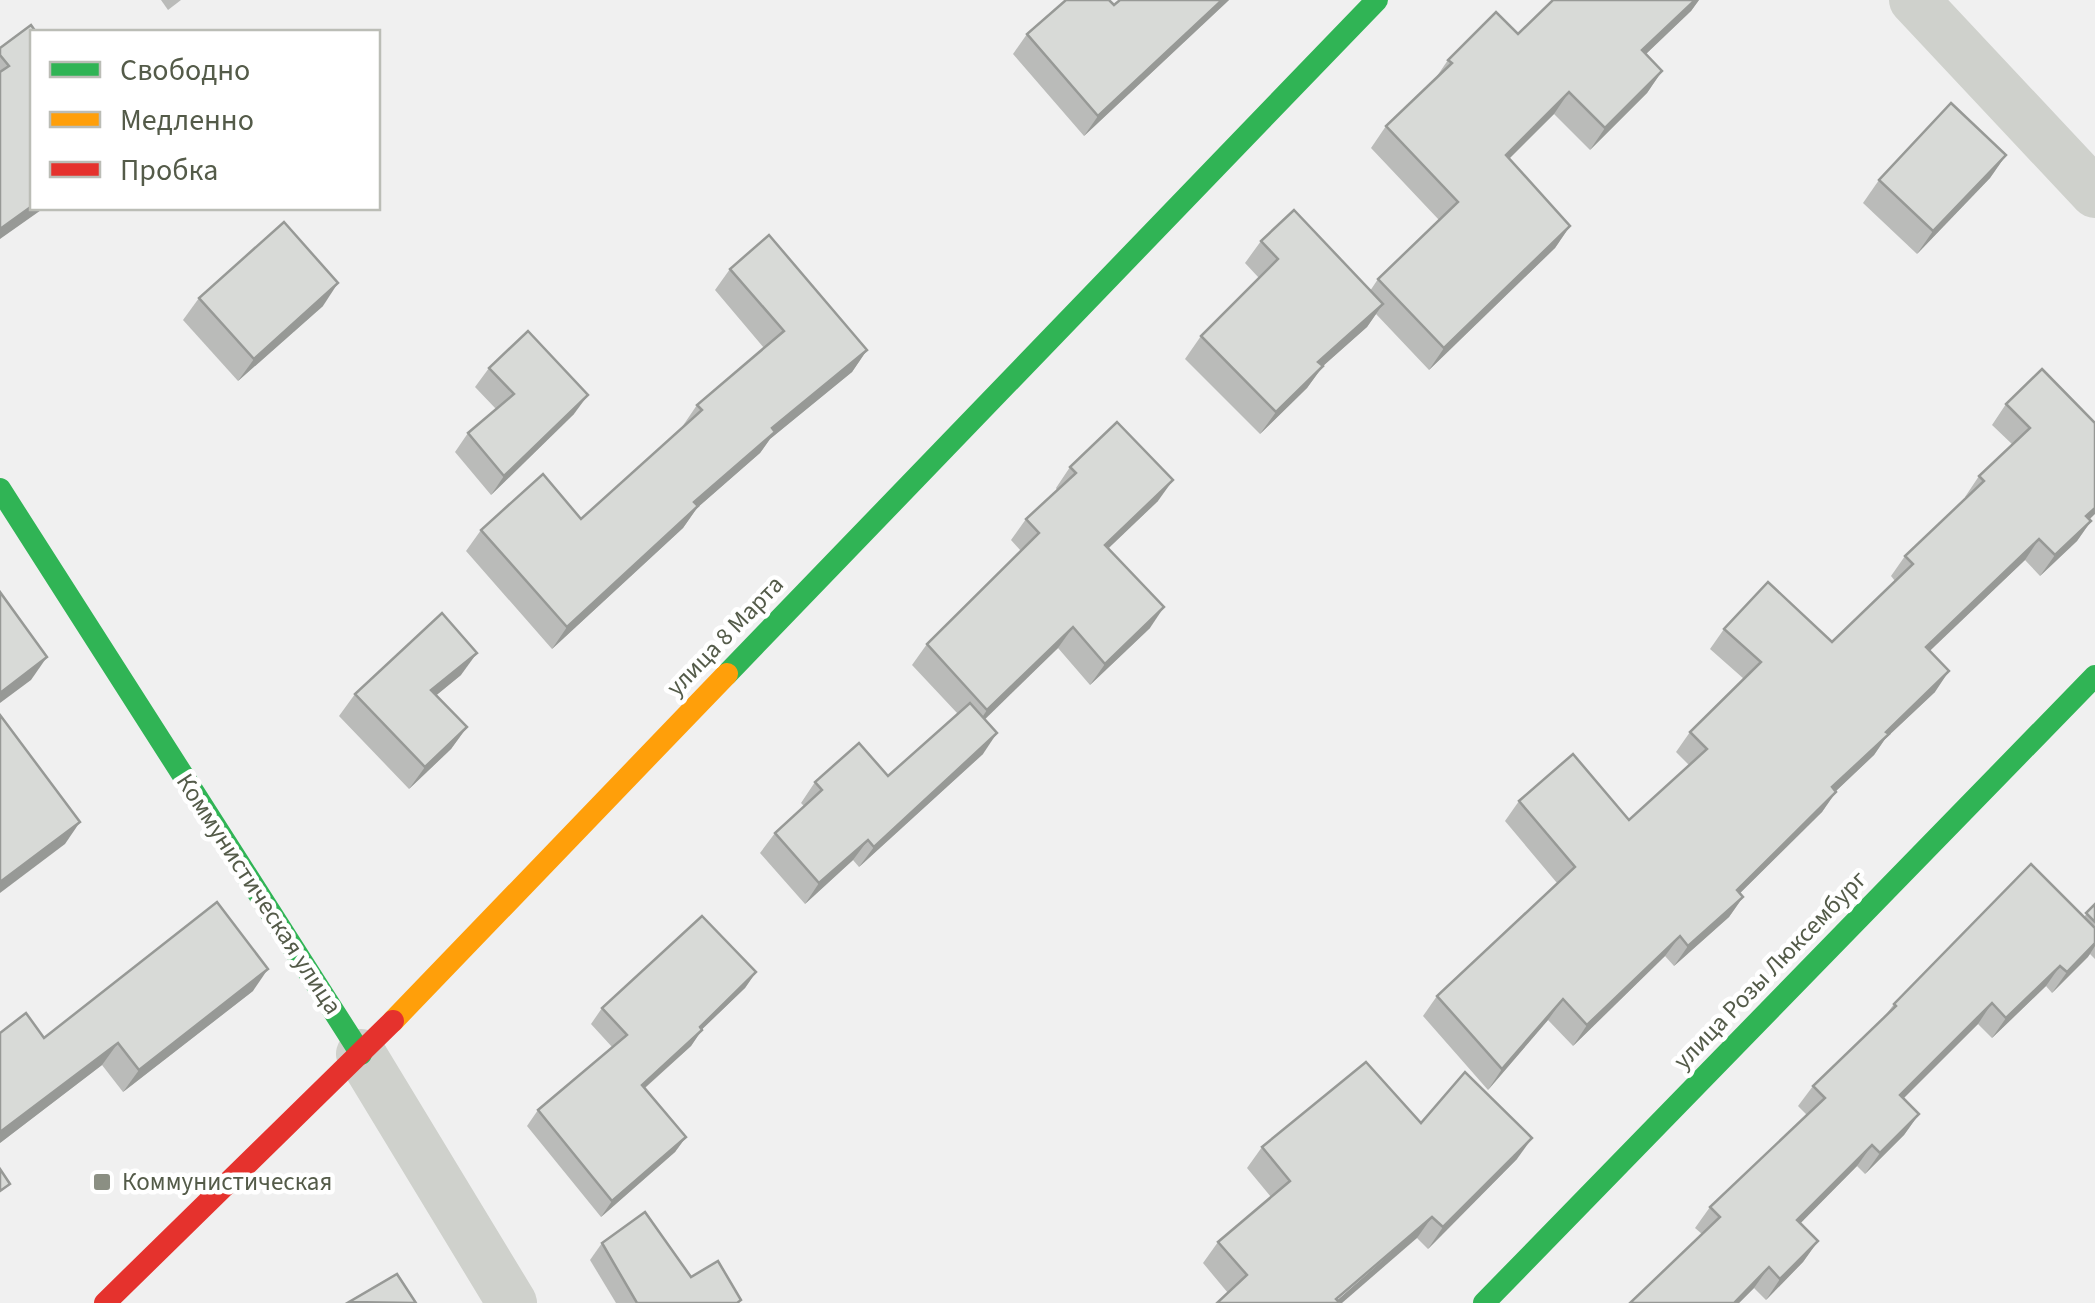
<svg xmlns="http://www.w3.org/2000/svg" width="2095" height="1303" font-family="'Source Sans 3',sans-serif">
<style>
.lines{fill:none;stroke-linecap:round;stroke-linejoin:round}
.street{stroke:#cfd1cc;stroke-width:50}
.fast{stroke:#30b455;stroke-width:22}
.slow{stroke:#ff9f0a;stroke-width:22}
.jam{stroke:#e5322d;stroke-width:22}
.wall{fill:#babbb9}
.shaded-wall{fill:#979996}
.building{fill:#d8dad7;stroke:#979996;stroke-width:2.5}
.poi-dot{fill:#8b8f83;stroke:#fff;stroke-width:4}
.labels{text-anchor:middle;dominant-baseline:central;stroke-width:9;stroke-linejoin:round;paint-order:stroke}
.street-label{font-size:25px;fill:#545b49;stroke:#fff}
.poi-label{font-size:25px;fill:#545b49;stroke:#fff;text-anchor:start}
</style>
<rect width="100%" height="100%" fill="#f0f0f0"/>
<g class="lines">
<g class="street">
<path d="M 1914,0 L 2095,193"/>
<path d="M 361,1054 L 512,1303"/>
</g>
<g class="fast">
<path d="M 0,489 L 361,1054"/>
<path d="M 727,674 L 1377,0"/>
<path d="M 1484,1303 L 2095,676"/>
</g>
<path class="slow" d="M 393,1021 L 727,674"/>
<path class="jam" d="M 105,1303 L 393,1021"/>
</g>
<g class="wall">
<path d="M 161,0 L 181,0 L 168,10 Z"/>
<path d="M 1120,0 L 1229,0 L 1084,136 L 1013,54 L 1027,34 L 1114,5 Z"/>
<path d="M 1553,0 L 1699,0 L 1691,11 L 1646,54 L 1662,71 L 1647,93 L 1590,150 L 1554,114 L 1509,158 L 1570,226 L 1555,248 L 1429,370 L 1376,314 L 1367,327 L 1323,366 L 1307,388 L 1260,434 L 1185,359 L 1201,336 L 1259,278 L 1245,263 L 1261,241 L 1370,291 L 1378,279 L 1439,220 L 1371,148 L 1386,126 L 1433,82 L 1448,60 L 1518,34 Z"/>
<path d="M 31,25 L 0,239 L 0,48 Z"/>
<path d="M 2006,155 L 1990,178 L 1917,254 L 1863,203 L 1879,180 Z"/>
<path d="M 730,269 L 867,350 L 852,372 L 770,439 L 760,453 L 697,508 L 683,528 L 552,649 L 466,551 L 481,530 L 581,519 L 682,427 L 697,405 L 764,348 L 715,290 Z"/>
<path d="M 199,298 L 323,306 L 238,381 L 183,320 Z"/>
<path d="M 489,368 L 574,414 L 491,495 L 455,452 L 468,433 L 496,409 L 475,387 Z"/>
<path d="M 2042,369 L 2091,521 L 2077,541 L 2040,576 L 2025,560 L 1929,651 L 1935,692 L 1885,739 L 1874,755 L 1836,791 L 1822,812 L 1740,893 L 1743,897 L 1729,917 L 1674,966 L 1665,956 L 1573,1046 L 1548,1020 L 1488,1090 L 1423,1016 L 1437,996 L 1557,883 L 1505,821 L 1519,801 L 1629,820 L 1689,765 L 1676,752 L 1690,732 L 1744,679 L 1710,649 L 1724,629 L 1832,642 L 1895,581 L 1891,576 L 1905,556 L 1966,498 L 1965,497 L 1979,476 L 2013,445 L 1992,425 L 2006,404 Z"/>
<path d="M 1070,467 L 1158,501 L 1108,548 L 1150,628 L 1090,685 L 1058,648 L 984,719 L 983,754 L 859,867 L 853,860 L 805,904 L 760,853 L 775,833 L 804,806 L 801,803 L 815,782 L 888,776 L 958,714 L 912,665 L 927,644 L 1021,551 L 1011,540 L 1026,519 L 1057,490 L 1056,488 Z"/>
<path d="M 461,675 L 436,695 L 467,727 L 451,749 L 409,789 L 339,716 L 355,694 Z"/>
<path d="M 2095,904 L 2095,959 L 2090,954 L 2052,993 L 2046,986 L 1992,1038 L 1978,1024 L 1903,1098 L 1919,1114 L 1904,1135 L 1865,1174 L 1857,1166 L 1800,1223 L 1818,1241 L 1803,1262 L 1766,1300 L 1754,1288 L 1739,1303 L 1630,1303 L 1702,1234 L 1695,1228 L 1710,1207 L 1807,1115 L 1798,1106 L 1813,1086 L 1885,1016 L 1894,1004 L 2084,917 Z"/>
<path d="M 756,972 L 745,988 L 702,1029 L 691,1046 L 644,1089 L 686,1137 L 675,1152 L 601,1217 L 527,1126 L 538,1110 L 613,1048 L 591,1024 L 602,1008 Z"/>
<path d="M 253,991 L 123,1092 L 102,1065 L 0,1143 L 44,1038 Z"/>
<path d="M 1421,1123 L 1517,1159 L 1428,1249 L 1417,1238 L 1228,1293 L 1203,1263 L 1218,1242 L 1271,1197 L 1247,1168 L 1262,1147 Z"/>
<path d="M 602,1243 L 691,1277 L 740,1303 L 616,1303 L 590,1260 Z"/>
</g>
<g class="shaded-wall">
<path d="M 1222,0 L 1229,0 L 1084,136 L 1098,116 Z"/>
<path d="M 1695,0 L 1699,0 L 1691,11 L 1627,72 L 1642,50 Z"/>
<path d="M 1662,71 L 1647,93 L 1590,150 L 1605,128 Z"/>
<path d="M 1569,92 L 1554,114 L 1491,177 L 1506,155 Z"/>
<path d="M 2006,155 L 1990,178 L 1917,254 L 1933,231 Z"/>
<path d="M 32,206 L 32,208 L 44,208 L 0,239 L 0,229 Z"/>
<path d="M 1570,226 L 1555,248 L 1429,370 L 1444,348 Z"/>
<path d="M 338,283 L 323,306 L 238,381 L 254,359 Z"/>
<path d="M 1383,304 L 1367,327 L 1323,366 L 1307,388 L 1260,434 L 1276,412 L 1318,362 Z"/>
<path d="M 867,350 L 852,372 L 770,439 L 760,453 L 697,508 L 683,528 L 552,649 L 567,627 L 694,502 L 772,428 Z"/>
<path d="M 588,395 L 574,414 L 491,495 L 504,476 Z"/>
<path d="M 1173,480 L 1158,501 L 1090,566 L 1105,545 Z"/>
<path d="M 2095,508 L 2095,514 L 2072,536 L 2086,516 Z"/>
<path d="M 2091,521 L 2077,541 L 2040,576 L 2055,555 Z"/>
<path d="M 2039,539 L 2025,560 L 1912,668 L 1926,647 Z"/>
<path d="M 1164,607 L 1150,628 L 1090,685 L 1105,664 Z"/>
<path d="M 1073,627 L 1058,648 L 973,731 L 987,710 Z"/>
<path d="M 477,653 L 461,675 L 416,712 L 431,690 Z"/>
<path d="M 47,657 L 31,680 L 0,703 L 0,693 Z"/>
<path d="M 1949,671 L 1935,692 L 1885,739 L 1874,755 L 1818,808 L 1832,787 L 1886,732 Z"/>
<path d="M 467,727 L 451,749 L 409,789 L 425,767 Z"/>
<path d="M 997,733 L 983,754 L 859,867 L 874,847 Z"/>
<path d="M 1836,792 L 1822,812 L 1723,910 L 1737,890 Z"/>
<path d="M 80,822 L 65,844 L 0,893 L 0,882 Z"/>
<path d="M 868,840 L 853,860 L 805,904 L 819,883 Z"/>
<path d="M 1743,897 L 1729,917 L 1674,966 L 1688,946 Z"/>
<path d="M 1680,936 L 1665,956 L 1573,1046 L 1587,1025 Z"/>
<path d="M 2095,943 L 2095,946 L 2088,957 L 2052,993 L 2067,972 Z"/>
<path d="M 2060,966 L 2046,986 L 1992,1038 L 2006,1018 Z"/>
<path d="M 268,969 L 253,991 L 123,1092 L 139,1070 Z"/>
<path d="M 756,972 L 745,988 L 691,1040 L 702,1030 L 691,1046 L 630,1101 L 642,1085 Z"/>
<path d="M 1563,999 L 1548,1020 L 1488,1090 L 1502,1069 Z"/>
<path d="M 1992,1003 L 1978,1024 L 1886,1116 L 1900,1095 Z"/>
<path d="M 118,1043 L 102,1065 L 0,1143 L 0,1132 Z"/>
<path d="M 1919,1114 L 1904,1135 L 1865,1174 L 1880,1153 Z"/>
<path d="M 686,1137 L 675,1152 L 601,1217 L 612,1201 Z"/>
<path d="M 1532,1138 L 1517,1159 L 1428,1249 L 1443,1227 Z"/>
<path d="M 1872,1145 L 1857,1166 L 1783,1241 L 1797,1220 Z"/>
<path d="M 1432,1217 L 1417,1238 L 1342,1303 L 1334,1303 Z"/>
<path d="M 1818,1241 L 1803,1262 L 1766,1300 L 1780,1279 Z"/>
<path d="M 1769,1267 L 1754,1288 L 1739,1303 L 1734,1303 Z"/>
</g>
<g class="building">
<path d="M 1066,0 L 1109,0 L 1114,5 L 1120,0 L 1222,0 L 1098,116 L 1027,34 Z"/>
<path d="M 1553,0 L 1695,0 L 1642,50 L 1662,71 L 1605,128 L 1569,92 L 1506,155 L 1570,226 L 1444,348 L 1378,279 L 1458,202 L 1386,126 L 1452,63 L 1448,60 L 1496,12 L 1518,34 Z"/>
<path d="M 31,25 L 36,32 L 32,32 L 32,206 L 0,229 L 0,72 L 9,66 L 0,55 L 0,48 Z"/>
<path d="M 1951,103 L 2006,155 L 1933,231 L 1879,180 Z"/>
<path d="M 1294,210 L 1383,304 L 1318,362 L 1323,366 L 1276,412 L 1201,336 L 1278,259 L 1261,241 Z"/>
<path d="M 284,222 L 338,283 L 254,359 L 199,298 Z"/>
<path d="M 769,235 L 867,350 L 772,428 L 775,432 L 694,502 L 698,506 L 567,627 L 481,530 L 543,474 L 581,519 L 702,410 L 697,405 L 784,331 L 730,269 Z"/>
<path d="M 528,331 L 588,395 L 504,476 L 468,433 L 514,394 L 489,368 Z"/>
<path d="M 2042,369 L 2095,423 L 2095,508 L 2086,516 L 2091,521 L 2055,555 L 2039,539 L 1926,647 L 1949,671 L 1886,732 L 1889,734 L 1832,787 L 1836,792 L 1737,890 L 1743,897 L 1688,946 L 1680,936 L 1587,1025 L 1563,999 L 1502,1069 L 1437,996 L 1575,867 L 1519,801 L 1573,754 L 1629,820 L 1707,749 L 1690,732 L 1761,662 L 1724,629 L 1768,582 L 1832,642 L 1913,564 L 1905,556 L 1984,481 L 1979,476 L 2030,428 L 2006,404 Z"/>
<path d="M 1117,422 L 1173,480 L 1105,545 L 1164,607 L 1105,664 L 1073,627 L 987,710 L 927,644 L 1039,533 L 1026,519 L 1076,473 L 1070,467 Z"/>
<path d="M 0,592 L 47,657 L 0,693 Z"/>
<path d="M 442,613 L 477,653 L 431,690 L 467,727 L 425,767 L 355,694 Z"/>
<path d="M 970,703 L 997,733 L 874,847 L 868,840 L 819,883 L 775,833 L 822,790 L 815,782 L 859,743 L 888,776 Z"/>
<path d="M 0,715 L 80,822 L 0,882 Z"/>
<path d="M 2031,864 L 2095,928 L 2095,943 L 2067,972 L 2060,966 L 2006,1018 L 1992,1003 L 1900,1095 L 1919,1114 L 1880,1153 L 1872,1145 L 1797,1220 L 1818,1241 L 1780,1279 L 1769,1267 L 1734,1303 L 1630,1303 L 1720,1217 L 1710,1207 L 1825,1098 L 1813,1086 L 1896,1006 L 1894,1004 Z"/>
<path d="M 217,902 L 268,969 L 139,1070 L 118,1043 L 0,1132 L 0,1033 L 26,1013 L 44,1038 Z"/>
<path d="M 2095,904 L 2095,922 L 2086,913 Z"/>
<path d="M 702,916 L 756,972 L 700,1027 L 702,1030 L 642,1085 L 686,1137 L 612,1201 L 538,1110 L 627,1035 L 602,1008 Z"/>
<path d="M 1366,1062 L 1421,1123 L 1465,1072 L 1532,1138 L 1443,1227 L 1432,1217 L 1336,1299 L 1340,1303 L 1217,1303 L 1247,1275 L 1218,1242 L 1290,1181 L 1262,1147 Z"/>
<path d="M 0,1169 L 10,1184 L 0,1191 Z"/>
<path d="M 645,1212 L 691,1277 L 718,1261 L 741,1300 L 737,1303 L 637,1303 L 602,1243 Z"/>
<path d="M 397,1274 L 416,1303 L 349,1302 Z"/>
</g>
<rect class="poi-dot" x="92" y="1172" width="20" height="20" rx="5"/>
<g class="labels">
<g class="street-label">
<text transform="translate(725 636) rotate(-46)">улица 8 Марта</text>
<text transform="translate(259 894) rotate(57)">Коммунистическая улица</text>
<text transform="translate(1770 970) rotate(-46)">улица Розы Люксембург</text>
</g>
<g class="poi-label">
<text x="122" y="1182">Коммунистическая</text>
</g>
</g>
<rect x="30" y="30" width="350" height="180" fill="#ffffff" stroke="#bbbdb6" stroke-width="2.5"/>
<rect x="50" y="62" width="50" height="15" fill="#30b455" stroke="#bbbdb6" stroke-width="2.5"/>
<text x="120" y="80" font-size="30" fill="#545b49">Свободно</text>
<rect x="50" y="112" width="50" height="15" fill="#ff9f0a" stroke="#bbbdb6" stroke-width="2.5"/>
<text x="120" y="130" font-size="30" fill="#545b49">Медленно</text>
<rect x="50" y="162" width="50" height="15" fill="#e5322d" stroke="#bbbdb6" stroke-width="2.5"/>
<text x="120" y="180" font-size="30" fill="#545b49">Пробка</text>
</svg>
